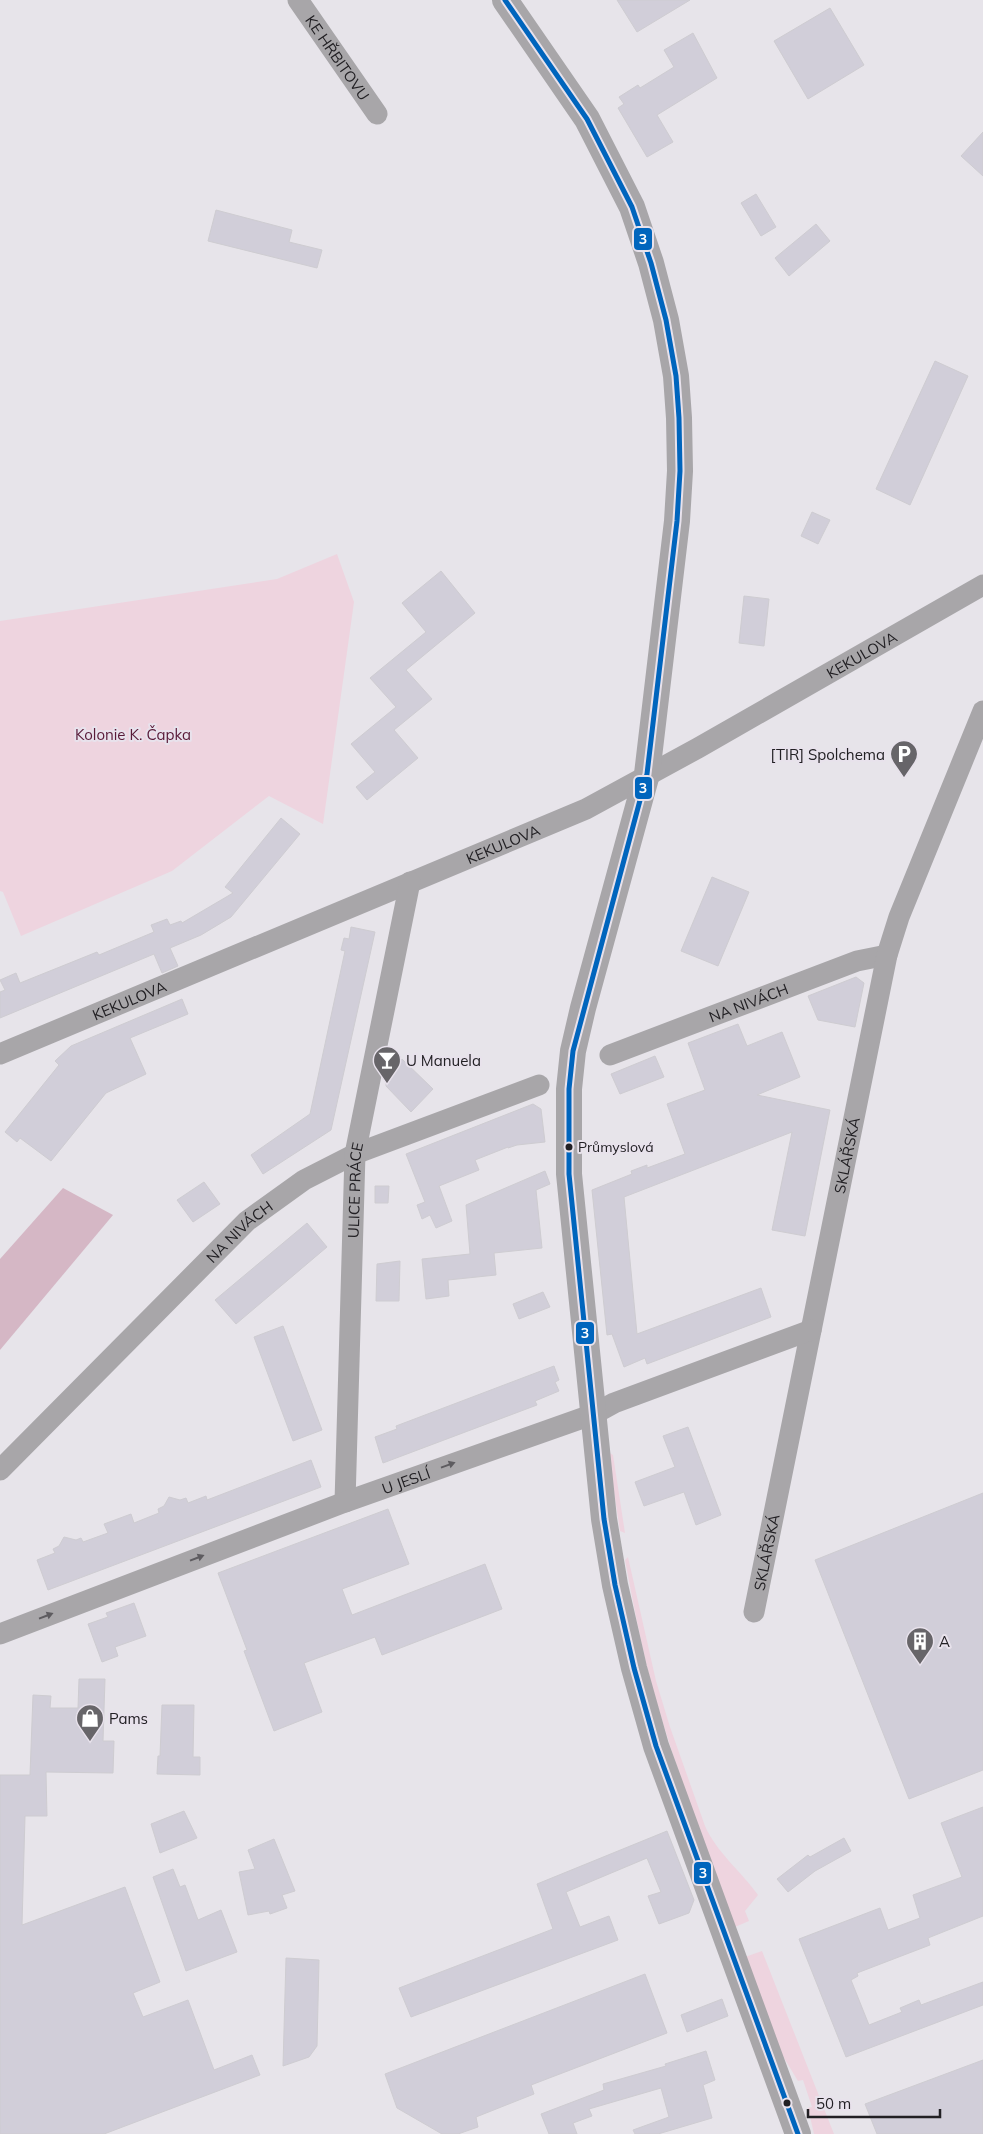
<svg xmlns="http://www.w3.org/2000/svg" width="983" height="2134" font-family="Mulish,sans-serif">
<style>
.green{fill:#eed4df}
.forest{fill:#d5b7c5}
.building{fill:#d1ced9;stroke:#ceccd1}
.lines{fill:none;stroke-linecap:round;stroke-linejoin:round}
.minor{stroke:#a8a6a9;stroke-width:21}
.tertiary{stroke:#a8a6a9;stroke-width:26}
.bus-1-casing{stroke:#e8e2ec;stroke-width:9}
.bus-1{stroke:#0065bd;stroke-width:5}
.oneway{fill:#5e5c60}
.bus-dot{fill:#222024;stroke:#e8e2ec;stroke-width:2}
.labels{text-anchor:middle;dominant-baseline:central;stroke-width:4;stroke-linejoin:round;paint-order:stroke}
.bus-label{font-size:14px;fill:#222024;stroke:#e8e2ec;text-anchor:start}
.street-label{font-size:15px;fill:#222024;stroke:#e8e2ec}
.park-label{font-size:15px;fill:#581a38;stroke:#e8e2ec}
.poi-label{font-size:15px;fill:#222024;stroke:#e8e2ec;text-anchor:start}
.line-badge{stroke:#e8e2ec;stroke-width:2}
.badge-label{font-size:14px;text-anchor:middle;font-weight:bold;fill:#fff}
</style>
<rect width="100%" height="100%" fill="#e7e4ea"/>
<g class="green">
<path d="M 337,554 L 354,602 L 323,824 L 269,796 L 172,871 L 21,936 L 3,892 L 0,891 L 0,621 L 277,579 Z"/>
<path d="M 608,1452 L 613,1455 L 625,1533 L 620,1531 Z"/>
<path d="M 628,1557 L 656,1681 L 670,1727 L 705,1826 C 717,1853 741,1871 758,1895 L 745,1911 L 749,1921 L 735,1927 C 704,1842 671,1758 648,1671 C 639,1634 632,1597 625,1560 Z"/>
<path d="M 762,1951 L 834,2134 L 814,2134 L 808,2108 L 812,2107 L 803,2080 L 798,2081 L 778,2048 L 745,1957 Z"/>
</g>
<path class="forest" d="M 63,1188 L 113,1215 L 0,1350 L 0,1259 Z"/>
<g class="building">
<path d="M 617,0 L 690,0 L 637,32 Z"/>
<path d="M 830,8 L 864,65 L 808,99 L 774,41 Z"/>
<path d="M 693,33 L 717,78 L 657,115 L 673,142 L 647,157 L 618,108 L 624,104 L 619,97 L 638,85 L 640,88 L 674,67 L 664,50 Z"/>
<path d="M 983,132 L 983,176 L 961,156 Z"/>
<path d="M 756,194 L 776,227 L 761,236 L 741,203 Z"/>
<path d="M 216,210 L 292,230 L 289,242 L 322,250 L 317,268 L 208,241 Z"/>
<path d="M 816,224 L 830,241 L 789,276 L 775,258 Z"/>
<path d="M 935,361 L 968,376 L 910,505 L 876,489 Z"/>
<path d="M 812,512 L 830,520 L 818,544 L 801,536 Z"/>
<path d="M 441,571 L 475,613 L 406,670 L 432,699 L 394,730 L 418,758 L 367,800 L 356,787 L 375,772 L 351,744 L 396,707 L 370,678 L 426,632 L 402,603 Z"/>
<path d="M 744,596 L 769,599 L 764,646 L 739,643 Z"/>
<path d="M 281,818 L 300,834 L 231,917 L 201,935 L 170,948 L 178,966 L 162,973 L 154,954 L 0,1018 L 0,992 L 5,990 L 0,980 L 16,973 L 20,983 L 97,952 L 99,955 L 154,932 L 151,925 L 167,919 L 170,925 L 181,921 L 182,923 L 233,893 L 225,887 Z"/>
<path d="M 712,877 L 749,892 L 718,966 L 681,951 Z"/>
<path d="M 351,927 L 375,932 L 331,1130 L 263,1174 L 251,1155 L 310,1114 L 345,951 L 341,950 L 344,938 L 349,939 Z"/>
<path d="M 856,977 L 864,983 L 855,1027 L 818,1020 L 808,996 Z"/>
<path d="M 182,999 L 188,1014 L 130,1038 L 146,1074 L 106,1093 L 51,1161 L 20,1138 L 17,1142 L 5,1132 L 59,1065 L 55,1061 L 71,1046 Z"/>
<path d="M 738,1024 L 747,1046 L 782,1032 L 800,1077 L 757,1095 L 830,1110 L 805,1236 L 772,1230 L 792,1132 L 624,1197 L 637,1334 L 761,1288 L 771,1317 L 647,1364 L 645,1358 L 624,1367 L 612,1334 L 607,1335 L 592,1190 L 632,1174 L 631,1171 L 647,1165 L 647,1168 L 685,1154 L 667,1104 L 705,1090 L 688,1043 Z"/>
<path d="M 655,1056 L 664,1077 L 620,1094 L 611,1074 Z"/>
<path d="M 402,1059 L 433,1089 L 411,1112 L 386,1086 L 386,1080 Z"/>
<path d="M 533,1104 L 541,1109 L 545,1142 L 517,1145 L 508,1148 L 508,1147 L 475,1160 L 479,1170 L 439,1186 L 452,1221 L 436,1228 L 430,1215 L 422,1219 L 417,1205 L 425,1202 L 406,1154 Z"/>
<path d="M 545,1171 L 550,1184 L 536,1190 L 542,1248 L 494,1253 L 496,1275 L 448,1280 L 449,1296 L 426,1299 L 422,1259 L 470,1254 L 466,1205 Z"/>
<path d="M 204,1182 L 220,1204 L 193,1222 L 177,1200 Z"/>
<path d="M 375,1186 L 389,1186 L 388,1203 L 375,1203 Z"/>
<path d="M 307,1223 L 327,1247 L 236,1324 L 215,1300 Z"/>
<path d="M 400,1261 L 399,1301 L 376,1301 L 377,1264 Z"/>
<path d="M 543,1292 L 550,1307 L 519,1319 L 513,1304 Z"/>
<path d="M 283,1326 L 322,1430 L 293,1441 L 254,1337 Z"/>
<path d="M 554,1366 L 559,1380 L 555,1382 L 559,1391 L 535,1401 L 537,1405 L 383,1463 L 375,1437 L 397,1429 L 396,1426 Z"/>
<path d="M 688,1427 L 721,1515 L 696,1525 L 684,1492 L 644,1506 L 635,1482 L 675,1467 L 663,1436 Z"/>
<path d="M 311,1460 L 321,1487 L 48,1590 L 37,1560 L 55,1553 L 53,1549 L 59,1546 L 64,1537 L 76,1540 L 81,1538 L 83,1542 L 108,1533 L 104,1524 L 131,1514 L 134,1523 L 159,1513 L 158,1509 L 164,1506 L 169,1497 L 180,1500 L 186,1498 L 188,1503 L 206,1496 L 207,1500 Z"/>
<path d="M 983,1493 L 983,1770 L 909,1799 L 815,1560 Z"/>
<path d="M 388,1509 L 409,1564 L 342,1589 L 352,1615 L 485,1564 L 502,1609 L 382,1655 L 375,1637 L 304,1663 L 322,1712 L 274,1731 L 244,1651 L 247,1650 L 218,1573 Z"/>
<path d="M 134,1603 L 146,1636 L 115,1647 L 118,1656 L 102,1662 L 88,1624 L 108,1617 L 106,1613 Z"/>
<path d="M 79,1679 L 105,1679 L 103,1741 L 114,1741 L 113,1773 L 46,1772 L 47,1816 L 25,1816 L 22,1925 L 125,1887 L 160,1982 L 133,1993 L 143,2017 L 188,2000 L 214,2070 L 252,2055 L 260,2075 L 104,2134 L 0,2134 L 0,1775 L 30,1775 L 33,1695 L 51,1696 L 50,1708 L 78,1708 Z"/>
<path d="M 162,1705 L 194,1705 L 193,1757 L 200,1757 L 200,1775 L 157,1774 L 158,1756 L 160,1756 Z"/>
<path d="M 983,1807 L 983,1916 L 928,1938 L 930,1945 L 857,1973 L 858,1976 L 851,1980 L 869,2025 L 902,2012 L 900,2008 L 919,2000 L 921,2005 L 983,1982 L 983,2005 L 846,2057 L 799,1939 L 880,1908 L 888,1930 L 920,1918 L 913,1895 L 962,1877 L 941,1823 Z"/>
<path d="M 184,1811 L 197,1838 L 160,1853 L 151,1824 Z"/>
<path d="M 667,1831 L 694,1900 L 689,1913 L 659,1924 L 648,1896 L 661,1892 L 647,1858 L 566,1892 L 580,1927 L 609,1916 L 618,1940 L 411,2017 L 399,1988 L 553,1929 L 537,1884 Z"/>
<path d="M 844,1838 L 851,1851 L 815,1871 L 788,1892 L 777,1879 L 808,1855 L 810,1857 Z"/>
<path d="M 274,1839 L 295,1891 L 282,1895 L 287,1908 L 270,1914 L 269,1911 L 248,1915 L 239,1872 L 255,1869 L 248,1850 Z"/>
<path d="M 173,1869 L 180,1887 L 185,1885 L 198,1920 L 221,1910 L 237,1952 L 186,1971 L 153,1877 Z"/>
<path d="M 286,1958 L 319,1960 L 317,2046 L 309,2057 L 283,2066 Z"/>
<path d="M 645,1974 L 667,2033 L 531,2085 L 534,2094 L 476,2117 L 478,2127 L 458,2134 L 442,2134 L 397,2108 L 385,2074 Z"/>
<path d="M 722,1999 L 728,2016 L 687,2032 L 681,2015 Z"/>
<path d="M 706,2051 L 715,2080 L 703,2085 L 712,2118 L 658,2134 L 635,2134 L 633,2130 L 669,2117 L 661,2088 L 589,2109 L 592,2116 L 573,2123 L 577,2134 L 549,2134 L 541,2114 L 604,2090 L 603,2084 L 666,2066 L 665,2064 Z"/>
<path d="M 983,2060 L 983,2134 L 877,2134 L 865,2104 Z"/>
</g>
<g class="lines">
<g class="minor">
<path id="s1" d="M 298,0 L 377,114"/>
<path id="s2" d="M 0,1054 L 586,809 L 698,748 L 983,585"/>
<path id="s3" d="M 610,1055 L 857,961 L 887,955"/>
<path id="s4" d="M 0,1470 L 247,1221 L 304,1180 L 355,1154 L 539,1085"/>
<path id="s5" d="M 345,1502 L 355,1154 L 410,882"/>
<path id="s6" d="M 754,1612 L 887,955 L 899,917 L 983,711"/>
<path id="s7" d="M 0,1634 L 345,1502 L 594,1414 L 614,1403 L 811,1330"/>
</g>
<path class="tertiary" d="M 505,0 L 587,119 L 632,207 L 651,263 L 666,320 L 676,376 L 679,418 L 680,471 L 677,521 L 647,774 L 583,1008 L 573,1051 L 569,1089 L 569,1174 L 604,1519 L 615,1585 L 634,1668 L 656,1746 L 798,2134"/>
<g class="bus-1-casing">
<path id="bus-1" d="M 505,0 L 587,119 L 632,207 L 651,263 L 666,320 L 676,376 L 679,418 L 680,471 L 677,521 L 647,774 L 573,1051 L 569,1089 L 569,1174 L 604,1519 L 615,1585 L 634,1668 L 656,1746 L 798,2134"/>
</g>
<use href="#bus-1" class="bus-1"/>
</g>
<defs><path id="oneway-solid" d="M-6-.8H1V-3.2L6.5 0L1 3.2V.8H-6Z" transform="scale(1.25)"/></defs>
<g class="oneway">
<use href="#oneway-solid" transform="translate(448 1465) rotate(-20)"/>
<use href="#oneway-solid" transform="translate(197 1558) rotate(-21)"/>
<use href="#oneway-solid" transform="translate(46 1616) rotate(-21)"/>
</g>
<defs>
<g id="parking-pin" transform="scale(1.4375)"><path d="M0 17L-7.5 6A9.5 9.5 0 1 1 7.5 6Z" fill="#676569" stroke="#e8e2ec"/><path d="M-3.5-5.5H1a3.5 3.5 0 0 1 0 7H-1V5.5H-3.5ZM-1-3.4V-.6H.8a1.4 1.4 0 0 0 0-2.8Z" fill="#fff"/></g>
<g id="bar-pin" transform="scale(1.4375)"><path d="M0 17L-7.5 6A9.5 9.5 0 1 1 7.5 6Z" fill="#676569" stroke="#e8e2ec"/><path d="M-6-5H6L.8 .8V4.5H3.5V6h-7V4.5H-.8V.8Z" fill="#fff"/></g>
<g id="building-pin" transform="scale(1.4375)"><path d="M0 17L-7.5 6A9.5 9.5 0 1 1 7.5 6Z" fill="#676569" stroke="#e8e2ec"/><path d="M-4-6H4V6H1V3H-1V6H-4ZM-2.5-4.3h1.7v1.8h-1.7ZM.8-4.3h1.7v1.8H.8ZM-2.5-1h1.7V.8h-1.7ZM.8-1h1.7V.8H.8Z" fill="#fff"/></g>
<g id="shop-pin" transform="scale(1.4375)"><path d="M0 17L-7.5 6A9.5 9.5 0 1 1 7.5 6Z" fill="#676569" stroke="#e8e2ec"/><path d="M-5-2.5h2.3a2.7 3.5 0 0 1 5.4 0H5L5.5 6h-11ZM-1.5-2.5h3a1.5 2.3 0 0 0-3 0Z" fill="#fff"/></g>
</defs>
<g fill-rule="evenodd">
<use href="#parking-pin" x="904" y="754"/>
<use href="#bar-pin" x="387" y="1060"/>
<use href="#building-pin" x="920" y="1641"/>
<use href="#shop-pin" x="90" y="1718"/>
</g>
<g class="bus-dot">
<circle cx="569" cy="1147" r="4.5"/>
<circle cx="787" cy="2103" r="4.5"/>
</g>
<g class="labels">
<g class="bus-label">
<text x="578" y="1147">Průmyslová</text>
</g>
<g class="street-label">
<text stroke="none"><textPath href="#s1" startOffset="70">KE HŘBITOVU</textPath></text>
<text stroke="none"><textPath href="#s2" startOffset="951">KEKULOVA</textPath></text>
<text stroke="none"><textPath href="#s2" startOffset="545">KEKULOVA</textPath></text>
<text stroke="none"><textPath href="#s2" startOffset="140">KEKULOVA</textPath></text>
<text stroke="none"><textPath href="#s3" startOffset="148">NA NIVÁCH</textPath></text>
<text stroke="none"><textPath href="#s6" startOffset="466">SKLÁŘSKÁ</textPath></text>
<text stroke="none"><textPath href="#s5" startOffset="312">ULICE PRÁCE</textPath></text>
<text stroke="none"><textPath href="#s4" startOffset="338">NA NIVÁCH</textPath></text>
<text stroke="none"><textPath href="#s7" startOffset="434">U JESLÍ</textPath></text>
<text stroke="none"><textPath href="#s6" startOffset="61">SKLÁŘSKÁ</textPath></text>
</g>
<g class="park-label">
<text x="133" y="734">Kolonie K. Čapka</text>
</g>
<g class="poi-label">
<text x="885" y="754" text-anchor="end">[TIR] Spolchema</text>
<text x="406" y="1060">U Manuela</text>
<text x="939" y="1641">A</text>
<text x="109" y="1718">Pams</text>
</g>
</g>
<g class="line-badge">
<rect x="633" y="227" width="20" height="24" rx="5" fill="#0065bd"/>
<rect x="634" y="776" width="19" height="24" rx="5" fill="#0065bd"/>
<rect x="575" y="1321" width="20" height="24" rx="5" fill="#0065bd"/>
<rect x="693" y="1861" width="19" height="24" rx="5" fill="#0065bd"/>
</g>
<g class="badge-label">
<text x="643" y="244">3</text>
<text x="643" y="793">3</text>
<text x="585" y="1338">3</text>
<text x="703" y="1878">3</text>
</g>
<path d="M808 2109v8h132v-8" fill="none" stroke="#222024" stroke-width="2.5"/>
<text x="816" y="2109" font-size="15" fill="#222024" stroke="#e8e2ec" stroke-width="4" paint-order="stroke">50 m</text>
</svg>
